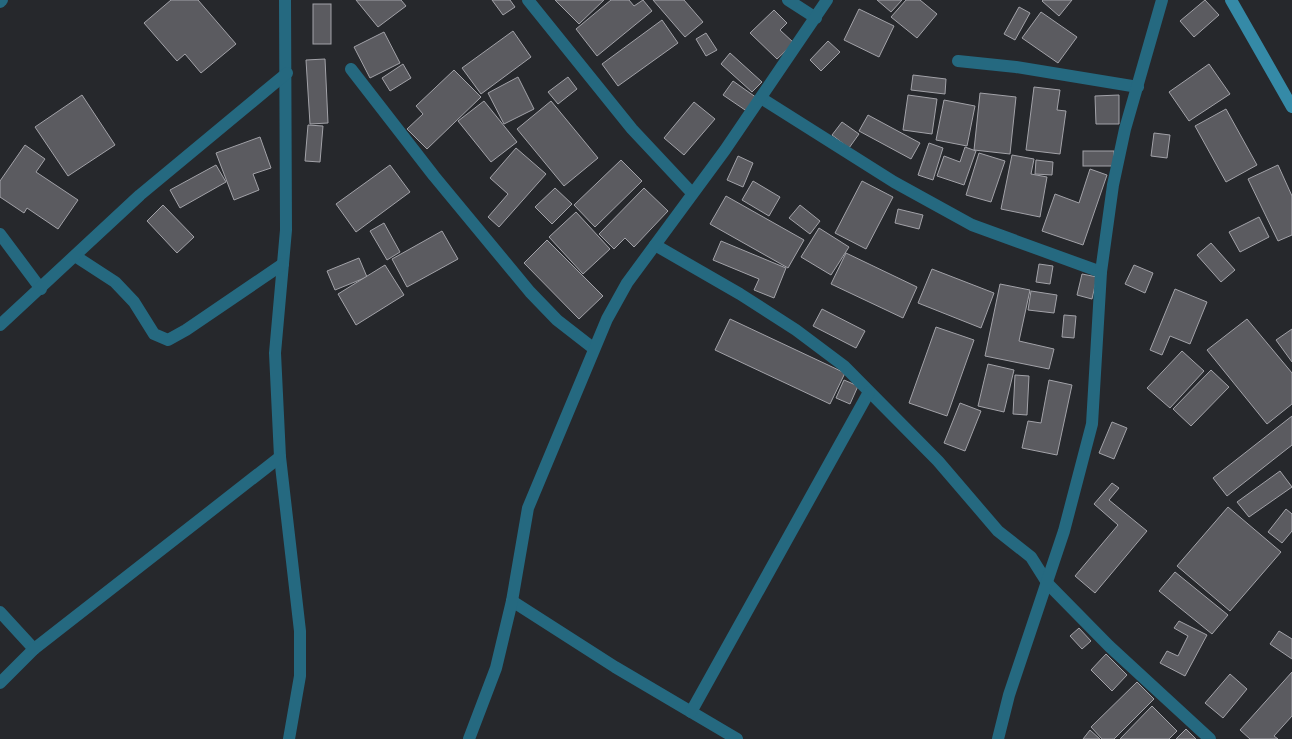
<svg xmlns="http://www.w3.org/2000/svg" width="1292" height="739" font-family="'Source Sans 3',sans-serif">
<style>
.building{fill:#5b5b60;stroke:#a2a2a8}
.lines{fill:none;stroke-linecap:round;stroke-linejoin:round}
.minor{stroke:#256980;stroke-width:12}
.secondary{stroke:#358aa7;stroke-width:12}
</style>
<rect width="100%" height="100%" fill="#26282c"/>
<g class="building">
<path d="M 171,0 L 198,0 L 236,44 L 201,73 L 185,54 L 177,61 L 144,23 Z"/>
<path d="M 356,0 L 401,0 L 406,6 L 378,27 Z"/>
<path d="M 492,0 L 510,0 L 515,7 L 503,15 Z"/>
<path d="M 555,0 L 604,0 L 579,24 Z"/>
<path d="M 611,0 L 629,0 L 634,6 L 643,0 L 652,11 L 597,56 L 576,29 Z"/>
<path d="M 653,0 L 684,0 L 703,22 L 685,37 Z"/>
<path d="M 877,0 L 902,0 L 891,12 Z"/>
<path d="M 906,0 L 920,0 L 937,14 L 917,38 L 891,17 Z"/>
<path d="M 1043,0 L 1072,0 L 1059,16 L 1042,1 Z"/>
<path d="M 1205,0 L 1219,15 L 1194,37 L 1180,21 Z"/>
<rect x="313" y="4" width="18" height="40"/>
<path d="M 1019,7 L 1030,13 L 1015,40 L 1004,34 Z"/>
<path d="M 859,9 L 894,26 L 879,57 L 844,40 Z"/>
<path d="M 774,10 L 787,23 L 780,30 L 794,43 L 777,59 L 750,33 Z"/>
<path d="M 1041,12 L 1077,37 L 1058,63 L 1022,38 Z"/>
<path d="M 662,20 L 678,43 L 618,86 L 602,64 Z"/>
<path d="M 513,31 L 531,57 L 481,94 L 462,68 Z"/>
<path d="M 384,32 L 400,63 L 370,78 L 354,47 Z"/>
<path d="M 706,33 L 717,50 L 706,56 L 696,39 Z"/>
<path d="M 828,41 L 840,52 L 821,71 L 810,60 Z"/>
<path d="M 730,53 L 762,82 L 752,92 L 721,64 Z"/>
<path d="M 325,59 L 328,123 L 310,124 L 306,60 Z"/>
<path d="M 403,64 L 411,78 L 390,91 L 382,78 Z"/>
<path d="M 1209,64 L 1230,94 L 1189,121 L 1169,92 Z"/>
<path d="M 454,70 L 481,97 L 427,149 L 407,129 L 423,114 L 416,106 Z"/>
<path d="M 913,75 L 946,79 L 945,94 L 911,90 Z"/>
<path d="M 518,77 L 534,109 L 504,124 L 488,93 Z"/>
<path d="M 568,77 L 577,89 L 558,104 L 548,92 Z"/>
<path d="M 733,81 L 757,98 L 748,112 L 723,95 Z"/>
<path d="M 1034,87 L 1060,90 L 1057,110 L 1066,111 L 1060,154 L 1026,150 Z"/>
<path d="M 980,93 L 1016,97 L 1010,154 L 974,150 Z"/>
<path d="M 82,95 L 115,145 L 68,176 L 35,127 Z"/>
<path d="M 908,95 L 937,99 L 932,134 L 903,130 Z"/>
<path d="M 1119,95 L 1119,124 L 1096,124 L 1095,96 Z"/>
<path d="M 944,100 L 975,106 L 967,146 L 936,140 Z"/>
<path d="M 484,101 L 517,142 L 491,162 L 458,121 Z"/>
<path d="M 551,101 L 598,158 L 564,186 L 517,129 Z"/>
<path d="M 694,102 L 715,119 L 684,155 L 664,138 Z"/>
<path d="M 1226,109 L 1257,165 L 1226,182 L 1195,126 Z"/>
<path d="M 868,115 L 920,143 L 911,159 L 859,131 Z"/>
<path d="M 842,122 L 859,134 L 849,148 L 832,135 Z"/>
<path d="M 308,125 L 323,126 L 320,162 L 305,161 Z"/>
<path d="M 1154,133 L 1170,135 L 1167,158 L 1151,156 Z"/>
<path d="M 260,137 L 271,168 L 253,174 L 259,190 L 234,200 L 216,153 Z"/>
<path d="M 929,143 L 943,148 L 933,180 L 918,175 Z"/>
<path d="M 25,145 L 45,159 L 36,172 L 78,200 L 58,229 L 27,208 L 24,213 L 0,197 L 0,181 Z"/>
<path d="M 965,147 L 976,151 L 964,185 L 937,176 L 944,156 L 960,162 Z"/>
<path d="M 516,148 L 546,174 L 499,227 L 488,217 L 508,194 L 490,178 Z"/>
<rect x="1083" y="151" width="31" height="15"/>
<path d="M 979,153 L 1005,161 L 991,202 L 966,195 Z"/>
<path d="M 1012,155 L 1034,159 L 1031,174 L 1047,177 L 1040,217 L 1001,209 Z"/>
<path d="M 738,156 L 753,163 L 743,187 L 727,180 Z"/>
<path d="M 621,160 L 642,181 L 595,227 L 574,205 Z"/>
<path d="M 1036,160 L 1053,162 L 1052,175 L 1035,174 Z"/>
<path d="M 216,165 L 226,182 L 180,208 L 170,190 Z"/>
<path d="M 390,165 L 410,192 L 356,232 L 336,204 Z"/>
<path d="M 1278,165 L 1292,196 L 1292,235 L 1278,241 L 1248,179 Z"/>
<path d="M 1090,169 L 1107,175 L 1083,245 L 1042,231 L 1055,194 L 1079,203 Z"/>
<path d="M 753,181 L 780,197 L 769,216 L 742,200 Z"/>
<path d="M 862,181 L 893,197 L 866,249 L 835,233 Z"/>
<path d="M 555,188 L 572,204 L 552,224 L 535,207 Z"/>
<path d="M 644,188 L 668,211 L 634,247 L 625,238 L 614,249 L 599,234 Z"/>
<path d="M 726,196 L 804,240 L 788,268 L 710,224 Z"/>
<path d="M 163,205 L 194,237 L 177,253 L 147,221 Z"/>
<path d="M 800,205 L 820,221 L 810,234 L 789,218 Z"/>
<path d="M 898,209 L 923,215 L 919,229 L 895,223 Z"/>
<path d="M 576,212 L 610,249 L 583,274 L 549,237 Z"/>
<path d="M 1259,217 L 1269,237 L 1240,252 L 1229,232 Z"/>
<path d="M 384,223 L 400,252 L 387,260 L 370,231 Z"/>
<path d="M 819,228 L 849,247 L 831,275 L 801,257 Z"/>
<path d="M 442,231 L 458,259 L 407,287 L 392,259 Z"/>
<path d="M 547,240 L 603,296 L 579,319 L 524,263 Z"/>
<path d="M 721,241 L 786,268 L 774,298 L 754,290 L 759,279 L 713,260 Z"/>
<path d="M 1211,243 L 1235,270 L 1221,282 L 1197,255 Z"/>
<path d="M 846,253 L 917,287 L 903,318 L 831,284 Z"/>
<path d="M 359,258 L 367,277 L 335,290 L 327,271 Z"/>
<path d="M 1039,264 L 1053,266 L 1050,284 L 1036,282 Z"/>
<path d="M 385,265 L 404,295 L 356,325 L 338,294 Z"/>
<path d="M 1134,265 L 1153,273 L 1145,293 L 1125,284 Z"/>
<path d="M 932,269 L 994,293 L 981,328 L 918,303 Z"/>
<path d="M 1082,274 L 1097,277 L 1092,299 L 1077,295 Z"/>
<path d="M 1000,284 L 1030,290 L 1019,341 L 1054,349 L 1049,369 L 985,356 Z"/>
<path d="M 1175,289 L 1207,302 L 1190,344 L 1170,336 L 1162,355 L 1150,350 Z"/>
<path d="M 1031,291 L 1057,295 L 1054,313 L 1028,310 Z"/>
<path d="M 822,309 L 865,331 L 856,348 L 813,326 Z"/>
<path d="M 1064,315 L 1076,316 L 1074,338 L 1062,337 Z"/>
<path d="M 730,319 L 845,373 L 830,404 L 715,350 Z"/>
<path d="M 1247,319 L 1292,373 L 1292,404 L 1267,424 L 1207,350 Z"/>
<path d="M 936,327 L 974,340 L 947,416 L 909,403 Z"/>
<path d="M 1292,329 L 1292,362 L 1276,340 Z"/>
<path d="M 1182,351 L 1204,371 L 1170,408 L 1147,388 Z"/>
<path d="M 988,364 L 1014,370 L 1004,412 L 978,406 Z"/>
<path d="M 1211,370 L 1229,387 L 1191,426 L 1173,409 Z"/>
<path d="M 1015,375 L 1029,376 L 1027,415 L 1013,414 Z"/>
<path d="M 844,380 L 858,386 L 850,404 L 836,398 Z"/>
<path d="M 1049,380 L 1072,385 L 1057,455 L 1022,448 L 1028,421 L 1041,423 Z"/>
<path d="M 960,403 L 981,411 L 965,451 L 944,443 Z"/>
<path d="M 1292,416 L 1292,445 L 1227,496 L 1213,478 Z"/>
<path d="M 1112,422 L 1127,428 L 1114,459 L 1099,453 Z"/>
<path d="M 1280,471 L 1292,487 L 1249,517 L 1237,502 Z"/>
<path d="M 1112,483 L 1119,488 L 1109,500 L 1147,531 L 1095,593 L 1075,576 L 1118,525 L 1094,504 Z"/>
<path d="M 1228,507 L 1281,552 L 1230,611 L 1177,566 Z"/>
<path d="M 1286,509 L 1292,514 L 1292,531 L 1282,543 L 1268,532 Z"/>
<path d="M 1175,572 L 1228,615 L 1212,634 L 1159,591 Z"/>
<path d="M 1179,621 L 1207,635 L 1185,676 L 1160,663 L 1167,651 L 1178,656 L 1188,636 L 1174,628 Z"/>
<path d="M 1079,628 L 1091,641 L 1082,649 L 1070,636 Z"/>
<path d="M 1279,631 L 1292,639 L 1292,659 L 1270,644 Z"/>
<path d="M 1106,654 L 1127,675 L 1112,691 L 1091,670 Z"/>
<path d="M 1292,672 L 1292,716 L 1274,736 L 1278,739 L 1250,739 L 1240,730 Z"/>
<path d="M 1230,674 L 1247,689 L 1223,718 L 1205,703 Z"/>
<path d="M 1137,682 L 1154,699 L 1114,739 L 1102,739 L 1091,727 Z"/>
<path d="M 1152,706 L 1177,731 L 1169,739 L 1120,739 Z"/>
<path d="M 1186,729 L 1196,739 L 1176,739 Z"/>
<path d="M 1090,730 L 1100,739 L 1083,739 Z"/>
</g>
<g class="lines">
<g class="minor">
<path d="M 285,0 L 286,230 L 275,353 L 280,457 L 300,631 L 300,676 L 289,739"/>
<path d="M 528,0 L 632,129 L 692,193"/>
<path d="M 788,0 L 816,18"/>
<path d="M 0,2 L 2,0"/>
<path d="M 958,61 L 1016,67 L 1138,87"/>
<path d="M 351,69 L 434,176 L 530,292 L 557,320 L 593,348"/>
<path d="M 761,98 L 894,182 L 972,225 L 1101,272"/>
<path d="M 0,234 L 41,289"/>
<path d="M 655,245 L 740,294 L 796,330 L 844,366 L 938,461 L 998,531 L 1031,557 L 1048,584 L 1109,646 L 1210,739"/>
<path d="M 75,256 L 115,282 L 134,302 L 154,334 L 168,340 L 186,330 L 283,264"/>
<path d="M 0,325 L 140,195 L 287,73"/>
<path d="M 512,601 L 615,667 L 737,739"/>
<path d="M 0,612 L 34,649"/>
<path d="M 0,683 L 34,649 L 280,457"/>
<path d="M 691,712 L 869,392"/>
<path d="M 469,739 L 496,668 L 512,601 L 528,508 L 607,319 L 627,283 L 725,150 L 827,0"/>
<path d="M 998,739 L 1009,695 L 1064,531 L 1092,424 L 1101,272 L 1113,185 L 1125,129 L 1162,0"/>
</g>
<path class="secondary" d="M 1231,0 L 1292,107"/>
</g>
</svg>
